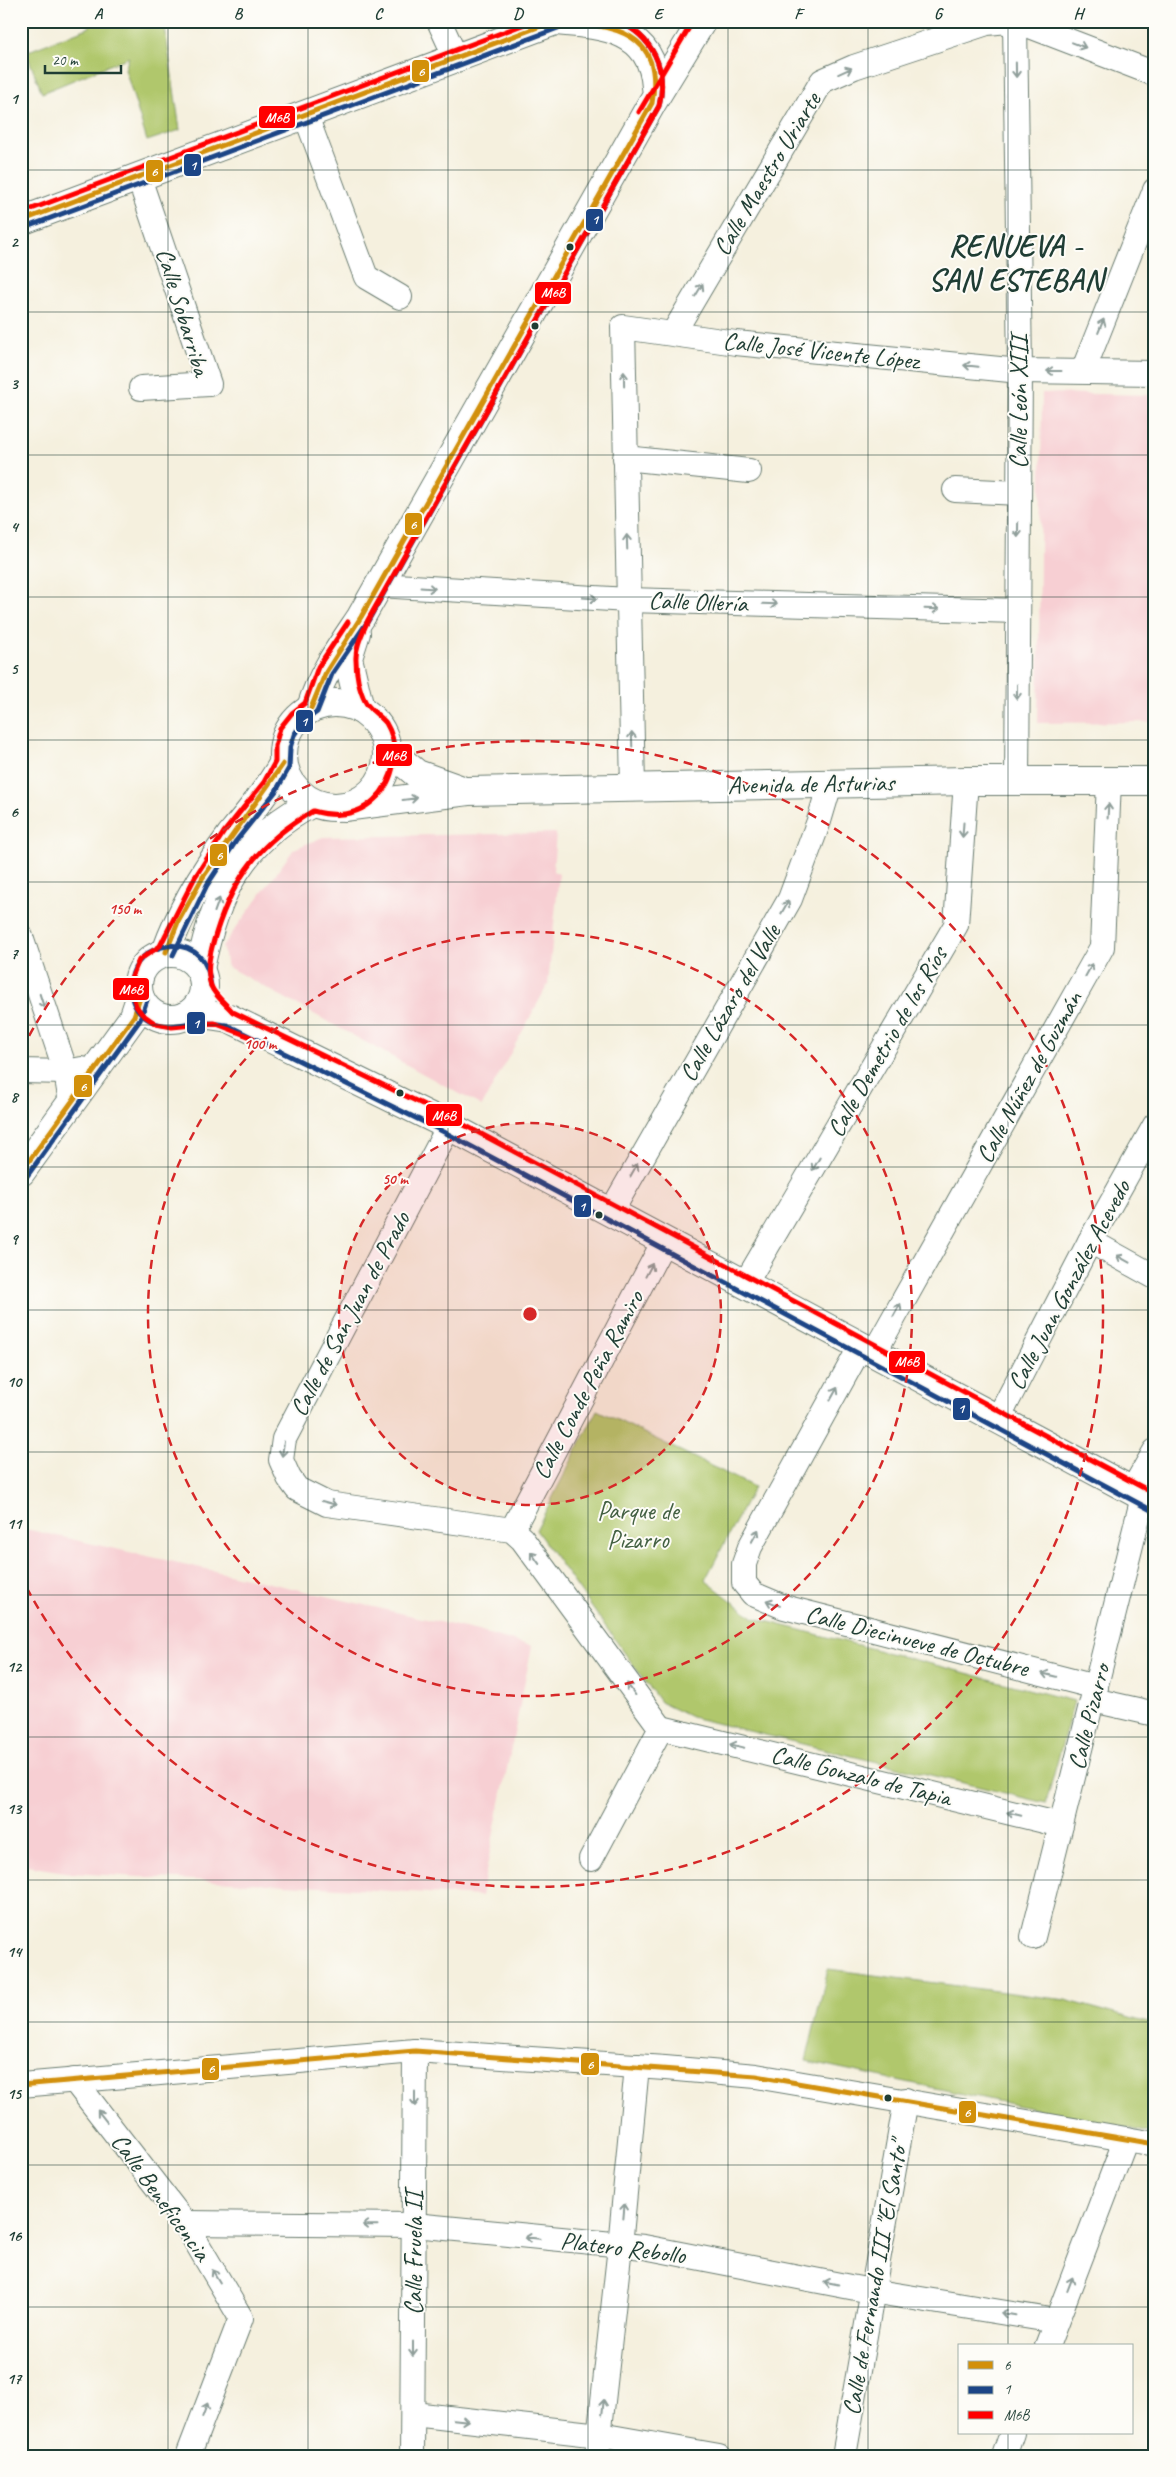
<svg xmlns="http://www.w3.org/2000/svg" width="1176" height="2477" font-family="Caveat,sans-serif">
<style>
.built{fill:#f7cfd3}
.green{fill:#b0c76c;stroke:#688250}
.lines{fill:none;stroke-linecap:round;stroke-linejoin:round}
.minor-casing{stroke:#6a7c70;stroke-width:26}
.secondary-casing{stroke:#6a7c70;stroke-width:30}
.minor{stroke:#fff;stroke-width:24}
.secondary{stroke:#fff;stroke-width:28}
.bus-1-casing{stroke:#fdfcf7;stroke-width:9}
.bus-2-casing{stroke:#fdfcf7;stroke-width:9}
.bus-3-casing{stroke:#fdfcf7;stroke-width:9}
.bus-1{stroke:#d2900a;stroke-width:5}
.bus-2{stroke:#1c4586;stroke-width:5}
.bus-3{stroke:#f00;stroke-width:5}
.oneway{stroke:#8f9e9a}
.grid{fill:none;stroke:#1f3d34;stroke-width:1;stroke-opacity:0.55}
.ring{fill:none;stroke:#d62828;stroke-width:2.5;stroke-dasharray:9 6}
.bus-dot{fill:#1f3d34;stroke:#fdfcf7;stroke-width:2}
.labels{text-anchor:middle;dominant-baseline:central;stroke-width:4;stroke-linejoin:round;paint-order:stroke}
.street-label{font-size:25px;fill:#1f3d34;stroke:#fdfcf7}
.park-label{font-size:25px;fill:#436042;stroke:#fdfcf7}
.district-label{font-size:30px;font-weight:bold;letter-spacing:1px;fill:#1f3d34;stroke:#fdfcf7}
.centre{fill:#d62828;stroke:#fdfcf7;stroke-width:2.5}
.ring-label{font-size:15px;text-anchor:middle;font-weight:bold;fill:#d62828;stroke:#fdfcf7;stroke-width:4;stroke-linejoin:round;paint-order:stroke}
.line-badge{stroke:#fdfcf7;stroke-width:2}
.badge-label{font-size:14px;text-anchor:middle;font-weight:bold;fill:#fff}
.neatline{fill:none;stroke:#1f3d34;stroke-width:2}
.grid-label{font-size:16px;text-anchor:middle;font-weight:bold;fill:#1f3d34}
</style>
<rect width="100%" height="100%" fill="#fdfcf7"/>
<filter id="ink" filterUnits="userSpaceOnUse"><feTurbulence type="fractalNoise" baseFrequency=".02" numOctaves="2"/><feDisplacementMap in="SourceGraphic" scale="10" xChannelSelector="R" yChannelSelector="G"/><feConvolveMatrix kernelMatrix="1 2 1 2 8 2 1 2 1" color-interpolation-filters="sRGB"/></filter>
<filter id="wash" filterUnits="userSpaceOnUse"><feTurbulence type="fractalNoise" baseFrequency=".0096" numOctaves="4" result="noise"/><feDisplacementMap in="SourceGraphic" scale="20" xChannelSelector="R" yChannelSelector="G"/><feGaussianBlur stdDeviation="1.12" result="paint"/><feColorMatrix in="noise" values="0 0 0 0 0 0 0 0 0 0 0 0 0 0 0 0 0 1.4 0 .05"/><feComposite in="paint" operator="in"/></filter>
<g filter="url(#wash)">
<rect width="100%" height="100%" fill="#f5f0de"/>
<g class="built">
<path d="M 1042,393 L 1155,395 L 1155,722 L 1038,723 Z"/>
<path d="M 556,833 L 553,871 L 559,874 L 548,984 L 482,1106 L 228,967 L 222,947 L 294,849 L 323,837 Z"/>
<path d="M 21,1528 L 287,1587 L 478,1631 L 532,1646 L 481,1896 L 71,1873 L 21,1865 Z"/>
</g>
<g class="green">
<path d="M 88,21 L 164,21 L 180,130 L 147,141 L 125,69 L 129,57 L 42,93 L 26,52 L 90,27 Z"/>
<path d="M 597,1410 L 754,1487 L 705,1580 L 754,1618 L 1074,1701 L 1046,1803 L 691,1717 L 660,1702 L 536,1530 Z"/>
<path d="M 828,1969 L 1065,2000 L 1155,2025 L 1155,2134 L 806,2061 Z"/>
</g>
</g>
<g filter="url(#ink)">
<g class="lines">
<g class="minor-casing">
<g id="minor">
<path d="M 439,21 L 456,58"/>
<path d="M 1015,21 L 1020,371 L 1017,782"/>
<path d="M 1017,21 L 1155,74"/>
<path d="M 306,116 L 366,277 L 400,297"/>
<path d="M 139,178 L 209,384 L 141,388"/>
<path d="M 674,332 L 822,81 L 854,67 L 987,23 L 1008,21"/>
<path d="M 1083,371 L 1155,190"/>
<path d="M 625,458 L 749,471"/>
<path d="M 955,490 L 1019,493"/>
<path d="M 379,585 L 628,600 L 1017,611"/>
<path d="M 633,788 L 623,327 L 736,343 L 1020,371 L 1155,373"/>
<path d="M 21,937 L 66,1072 L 71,1103"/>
<path d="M 21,1071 L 66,1072 L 82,1069"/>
<path d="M 449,1126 L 284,1439 L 281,1460 L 289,1478 L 297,1489 L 327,1504 L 512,1530 L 522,1539 L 661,1728"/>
<path d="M 611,1212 L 790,899 L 819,821 L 830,784"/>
<path d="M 1090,1241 L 1155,1277"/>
<path d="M 745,1284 L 956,925 L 966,781"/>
<path d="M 861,1346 L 750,1547 L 744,1564 L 744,1583 L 753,1594 L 784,1607 L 1096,1687"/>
<path d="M 874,1353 L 1102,947 L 1109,781"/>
<path d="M 998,1419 L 1090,1241 L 1155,1125"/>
<path d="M 1132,1491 L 1155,1451"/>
<path d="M 512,1530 L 664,1241"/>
<path d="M 1093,1700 L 1155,1714"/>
<path d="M 661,1728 L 1061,1825"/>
<path d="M 591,1859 L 661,1728"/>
<path d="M 1033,1937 L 1143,1497"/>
<path d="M 74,2080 L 185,2223 L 241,2318 L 188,2456"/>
<path d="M 21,2085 L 415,2051 L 665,2068 L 756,2076 L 1155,2144"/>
<path d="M 185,2223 L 414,2225 L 644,2247 L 871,2291 L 1056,2321"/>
<path d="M 1047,2346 L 1126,2139"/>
<path d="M 413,2414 L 600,2435 L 719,2456"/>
<path d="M 412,2456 L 415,2051"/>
<path d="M 597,2456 L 620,2246 L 637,2066"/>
<path d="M 844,2456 L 906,2100"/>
<path d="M 1004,2456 L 1012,2433"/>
</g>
</g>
<g class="secondary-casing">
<g id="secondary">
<path d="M 556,21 C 603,25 652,28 656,87"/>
<path d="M 21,221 L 555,21"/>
<path d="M 356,633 L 348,658 L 360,709"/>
<circle cx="335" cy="755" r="52"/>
<path d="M 311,708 C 321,674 341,647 361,617 L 652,103 L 702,21"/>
<path d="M 387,749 L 417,774 L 459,789"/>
<path d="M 344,807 L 468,791 L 966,781 L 1155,781"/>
<path d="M 166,952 C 180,912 205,870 231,835 C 250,812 268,790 283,764"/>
<circle cx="171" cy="986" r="33"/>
<path d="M 200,969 C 215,893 241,840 312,803"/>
<path d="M 185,1016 L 209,1015 L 229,1018 L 449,1126 L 1155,1503"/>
<path d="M 21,1172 L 134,1016 L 140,998"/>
</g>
</g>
<use href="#minor" class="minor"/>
<use href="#secondary" class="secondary"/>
<g class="bus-1-casing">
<g id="bus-1">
<path d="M 21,221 L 554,21"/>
<path d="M 311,708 L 326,672 L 361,617 L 652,103 C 664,31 614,26 559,21"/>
<path d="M 166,952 L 178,922 L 203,877 L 283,764"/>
<path d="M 21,1172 L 134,1016 L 140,998"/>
<path d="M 21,2085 L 415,2051 L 756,2076 L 1155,2144"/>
</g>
</g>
<g class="bus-2-casing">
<g id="bus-2">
<path d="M 24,228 L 558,28"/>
<path d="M 173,955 L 207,885 L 236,841 L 276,791 L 289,768 L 290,748 L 294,735 L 302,723 L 317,712 L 332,674 L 368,621 L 659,106 C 668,69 653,36 617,21"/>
<path d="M 211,986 C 210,980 209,973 207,968 C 190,928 126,945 131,991 C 132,1006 141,1017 155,1023 C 169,1029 182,1023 196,1023 C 207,1022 217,1024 227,1025 L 446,1133 L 1151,1510"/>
<path d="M 27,1176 L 140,1020 L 147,1000"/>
</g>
</g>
<g class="bus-3-casing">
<g id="bus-3">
<path d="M 617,21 C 653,36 668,69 659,106 L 368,620 C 363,632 355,647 356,660 C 356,673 359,690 365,701 C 369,710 380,715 386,723 C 401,748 395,781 374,800 C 357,816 335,817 313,811 C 261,841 234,876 216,933 C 211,949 205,970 211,986 C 215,996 226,1004 233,1012 L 453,1119 L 1155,1494"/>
<path d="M 639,112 L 693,21"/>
<path d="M 21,213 L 533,21"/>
<path d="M 253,1038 L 214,1023 L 172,1027 L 156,1024 L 142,1014 L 136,1006 L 131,990 L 131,979 L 139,960 L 160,946 L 195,877 L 224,832 L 264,782 L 275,762 L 275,746 L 280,728 L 292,713 L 305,703 L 318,667 L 348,622"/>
</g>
</g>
<use href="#bus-1" class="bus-1"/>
<use href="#bus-2" class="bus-2"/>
<use href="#bus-3" class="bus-3"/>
</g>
<defs><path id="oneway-shaft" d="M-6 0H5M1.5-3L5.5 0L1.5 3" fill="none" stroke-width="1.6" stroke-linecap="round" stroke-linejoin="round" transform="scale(1.25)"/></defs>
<g class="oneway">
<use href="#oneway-shaft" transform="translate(1079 45) rotate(21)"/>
<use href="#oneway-shaft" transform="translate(1016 70) rotate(89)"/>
<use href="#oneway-shaft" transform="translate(845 71) rotate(-24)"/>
<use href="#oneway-shaft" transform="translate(699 290) rotate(-59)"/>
<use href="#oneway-shaft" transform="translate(1101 326) rotate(-68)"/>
<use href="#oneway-shaft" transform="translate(971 366) rotate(-174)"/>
<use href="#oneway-shaft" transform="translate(1054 371) rotate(180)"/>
<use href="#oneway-shaft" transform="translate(624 379) rotate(-91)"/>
<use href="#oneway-shaft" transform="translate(1018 530) rotate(91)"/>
<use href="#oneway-shaft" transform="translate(627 542) rotate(-92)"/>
<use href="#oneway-shaft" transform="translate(428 588) rotate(4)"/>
<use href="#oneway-shaft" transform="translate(590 598) rotate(4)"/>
<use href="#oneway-shaft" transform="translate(770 604) rotate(2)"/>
<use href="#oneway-shaft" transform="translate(932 609) rotate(2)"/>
<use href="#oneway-shaft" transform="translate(1017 692) rotate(90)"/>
<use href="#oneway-shaft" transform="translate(632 739) rotate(-92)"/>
<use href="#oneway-shaft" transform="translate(410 799) rotate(-7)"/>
<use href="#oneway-shaft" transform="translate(1108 811) rotate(-87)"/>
<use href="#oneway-shaft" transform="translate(963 830) rotate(94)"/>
<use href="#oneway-shaft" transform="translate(217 905) rotate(-70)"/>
<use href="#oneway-shaft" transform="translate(785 907) rotate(-60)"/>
<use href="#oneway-shaft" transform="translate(1089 970) rotate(-61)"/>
<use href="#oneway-shaft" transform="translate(42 1001) rotate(72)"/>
<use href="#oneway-shaft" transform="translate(816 1164) rotate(120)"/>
<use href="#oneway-shaft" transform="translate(634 1170) rotate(-60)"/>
<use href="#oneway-shaft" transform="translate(1123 1259) rotate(-151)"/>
<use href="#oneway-shaft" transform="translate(649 1270) rotate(-62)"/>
<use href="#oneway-shaft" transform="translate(897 1310) rotate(-61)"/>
<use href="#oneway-shaft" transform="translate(834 1394) rotate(-61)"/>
<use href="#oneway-shaft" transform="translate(283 1449) rotate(98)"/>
<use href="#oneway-shaft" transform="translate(329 1503) rotate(15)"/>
<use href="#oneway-shaft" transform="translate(755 1536) rotate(-61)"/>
<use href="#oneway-shaft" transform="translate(535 1558) rotate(-126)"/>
<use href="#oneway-shaft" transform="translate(773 1603) rotate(-158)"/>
<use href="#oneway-shaft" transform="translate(1049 1675) rotate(-166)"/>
<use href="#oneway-shaft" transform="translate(631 1689) rotate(-126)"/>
<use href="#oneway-shaft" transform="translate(737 1746) rotate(-166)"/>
<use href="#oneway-shaft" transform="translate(1014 1814) rotate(-166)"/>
<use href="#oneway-shaft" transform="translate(415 2099) rotate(90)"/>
<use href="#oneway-shaft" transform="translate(102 2116) rotate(-128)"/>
<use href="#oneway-shaft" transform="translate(624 2211) rotate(-85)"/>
<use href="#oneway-shaft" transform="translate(370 2225) rotate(-179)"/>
<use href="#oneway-shaft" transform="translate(532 2238) rotate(-174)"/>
<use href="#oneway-shaft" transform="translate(216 2276) rotate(-121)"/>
<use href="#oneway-shaft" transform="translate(831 2283) rotate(-169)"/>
<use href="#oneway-shaft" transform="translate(1070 2284) rotate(-69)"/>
<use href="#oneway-shaft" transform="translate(1008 2314) rotate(-170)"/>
<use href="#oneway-shaft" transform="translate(413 2349) rotate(90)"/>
<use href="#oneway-shaft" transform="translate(603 2407) rotate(-84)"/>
<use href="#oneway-shaft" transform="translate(205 2410) rotate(-69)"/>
<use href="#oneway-shaft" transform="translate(461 2420) rotate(6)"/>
</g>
</g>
<path class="grid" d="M 168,21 L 168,2456M 308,21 L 308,2456M 448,21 L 448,2456M 588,21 L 588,2456M 728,21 L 728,2456M 868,21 L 868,2456M 1008,21 L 1008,2346M 21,170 L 1155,170M 21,312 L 1155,312M 21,455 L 1155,455M 21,597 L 1155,597M 21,740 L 1155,740M 21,882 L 1155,882M 21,1025 L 1155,1025M 21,1167 L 1155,1167M 21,1310 L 1155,1310M 21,1452 L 1155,1452M 21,1595 L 1155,1595M 21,1737 L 1155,1737M 21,1880 L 1155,1880M 21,2022 L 1155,2022M 21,2165 L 1155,2165M 21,2307 L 1155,2307M 1008,2433 L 1008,2456"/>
<circle cx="530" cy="1314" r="191" fill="#d62828" fill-opacity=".12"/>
<g class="ring">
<circle cx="530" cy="1314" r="191"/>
<circle cx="530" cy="1314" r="382"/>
<path d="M22 1049A573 573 0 1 1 22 1579"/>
</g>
<g class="bus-dot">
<circle cx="570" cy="247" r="4.5"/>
<circle cx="535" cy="326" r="4.5"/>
<circle cx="400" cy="1093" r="4.5"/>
<circle cx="599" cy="1215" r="4.5"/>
<circle cx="888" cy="2098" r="4.5"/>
</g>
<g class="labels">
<g class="street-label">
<text transform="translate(767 174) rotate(-59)">Calle Maestro Uriarte</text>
<text transform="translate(183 312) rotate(73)">Calle Sobarriba</text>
<text transform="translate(821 351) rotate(6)">Calle José Vicente López</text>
<text transform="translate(1019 402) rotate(-90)">Calle León XIII</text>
<text transform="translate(698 602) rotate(2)">Calle Ollería</text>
<text transform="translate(811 784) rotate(-1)">Avenida de Asturias</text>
<text transform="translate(730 1003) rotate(-60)">Calle Lázaro del Valle</text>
<text transform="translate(887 1042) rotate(-60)">Calle Demetrio de los Ríos</text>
<text transform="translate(1029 1077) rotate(-61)">Calle Núñez de Guzmán</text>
<text transform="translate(1069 1285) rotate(-62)">Calle Juan González Acevedo</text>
<text transform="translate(350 1314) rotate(-62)">Calle de San Juan de Prado</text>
<text transform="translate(588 1385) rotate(-62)">Calle Conde Peña Ramiro</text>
<text transform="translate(917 1641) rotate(14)">Calle Diecinueve de Octubre</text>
<text transform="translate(1089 1717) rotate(-76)">Calle Pizarro</text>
<text transform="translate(861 1776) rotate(14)">Calle Gonzalo de Tapia</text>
<text transform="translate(161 2197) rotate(54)">Calle Beneficencia</text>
<text transform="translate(623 2248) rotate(7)">Platero Rebollo</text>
<text transform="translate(414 2253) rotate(-90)">Calle Fruela II</text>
<text transform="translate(875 2278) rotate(-80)">Calle de Fernando III "El Santo"</text>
</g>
<g class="park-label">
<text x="638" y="1511">Parque de<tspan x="638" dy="29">Pizarro</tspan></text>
</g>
<g class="district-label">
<text x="1016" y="246">RENUEVA -<tspan x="1016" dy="34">SAN ESTEBAN</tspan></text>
</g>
</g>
<circle cx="530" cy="1314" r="8" class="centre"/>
<g class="ring-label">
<text x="125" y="914">150 m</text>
<text x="260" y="1049">100 m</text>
<text x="395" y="1184">50 m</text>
</g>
<g class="line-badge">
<rect x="411" y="59" width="19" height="24" rx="5" fill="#d2900a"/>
<rect x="258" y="105" width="38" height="24" rx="5" fill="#f00"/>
<rect x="183" y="153" width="19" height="24" rx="5" fill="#1c4586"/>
<rect x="145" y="159" width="19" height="24" rx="5" fill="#d2900a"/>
<rect x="585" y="208" width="19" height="24" rx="5" fill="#1c4586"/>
<rect x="534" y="281" width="38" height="24" rx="5" fill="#f00"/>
<rect x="404" y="512" width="19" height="24" rx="5" fill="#d2900a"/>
<rect x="295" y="709" width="19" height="24" rx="5" fill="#1c4586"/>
<rect x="375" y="743" width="38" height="24" rx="5" fill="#f00"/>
<rect x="209" y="843" width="19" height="24" rx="5" fill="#d2900a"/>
<rect x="112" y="977" width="38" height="24" rx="5" fill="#f00"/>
<rect x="186" y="1011" width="20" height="24" rx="5" fill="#1c4586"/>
<rect x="73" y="1074" width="20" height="24" rx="5" fill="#d2900a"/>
<rect x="425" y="1103" width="38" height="24" rx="5" fill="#f00"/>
<rect x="573" y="1194" width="19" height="24" rx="5" fill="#1c4586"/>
<rect x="888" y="1350" width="38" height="24" rx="5" fill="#f00"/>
<rect x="952" y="1397" width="19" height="24" rx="5" fill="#1c4586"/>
<rect x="580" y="2052" width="20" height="24" rx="5" fill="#d2900a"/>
<rect x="201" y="2057" width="19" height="24" rx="5" fill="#d2900a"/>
<rect x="958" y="2100" width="19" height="24" rx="5" fill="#d2900a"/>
</g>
<g class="badge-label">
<text x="421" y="76">6</text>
<text x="277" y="122">M6B</text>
<text x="193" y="170">1</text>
<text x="154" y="176">6</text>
<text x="595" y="224">1</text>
<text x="553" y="297">M6B</text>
<text x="413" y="529">6</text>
<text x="304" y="726">1</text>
<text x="394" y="760">M6B</text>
<text x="219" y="860">6</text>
<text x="131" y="994">M6B</text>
<text x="196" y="1028">1</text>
<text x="83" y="1091">6</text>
<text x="444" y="1120">M6B</text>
<text x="582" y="1211">1</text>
<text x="907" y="1366">M6B</text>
<text x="961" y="1413">1</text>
<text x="590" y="2069">6</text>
<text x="211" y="2073">6</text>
<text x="967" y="2117">6</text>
</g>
<rect width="1176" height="2477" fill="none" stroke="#fdfcf7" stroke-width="55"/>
<rect x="958" y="2344" width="175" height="90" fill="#fdfcf7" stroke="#a4b0a9"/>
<rect x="968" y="2361" width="25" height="8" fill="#d2900a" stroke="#a4b0a9"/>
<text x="1004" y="2370" font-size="15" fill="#1f3d34">6</text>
<rect x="968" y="2386" width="25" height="8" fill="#1c4586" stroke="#a4b0a9"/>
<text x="1004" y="2394" font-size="15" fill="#1f3d34">1</text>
<rect x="968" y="2411" width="25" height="8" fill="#ff0000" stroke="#a4b0a9"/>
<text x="1004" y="2420" font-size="15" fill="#1f3d34">M6B</text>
<path d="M45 65v8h76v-8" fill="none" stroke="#1f3d34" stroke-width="2.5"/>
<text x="52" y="65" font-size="15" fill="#1f3d34" stroke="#fdfcf7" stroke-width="4" paint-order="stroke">20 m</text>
<rect x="28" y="28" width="1120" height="2422" class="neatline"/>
<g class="grid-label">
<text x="98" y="19">A</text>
<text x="238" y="19">B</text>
<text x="378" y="19">C</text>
<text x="518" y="19">D</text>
<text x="658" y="19">E</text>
<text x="798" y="19">F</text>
<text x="938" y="19">G</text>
<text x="1078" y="19">H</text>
<text x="14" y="104">1</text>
<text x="14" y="247">2</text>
<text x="14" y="389">3</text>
<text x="14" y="532">4</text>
<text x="14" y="674">5</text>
<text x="14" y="817">6</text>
<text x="14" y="959">7</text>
<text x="14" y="1102">8</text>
<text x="14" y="1244">9</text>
<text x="14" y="1387">10</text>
<text x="14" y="1529">11</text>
<text x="14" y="1672">12</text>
<text x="14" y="1814">13</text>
<text x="14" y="1957">14</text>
<text x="14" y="2099">15</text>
<text x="14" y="2241">16</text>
<text x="14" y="2384">17</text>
</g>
</svg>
